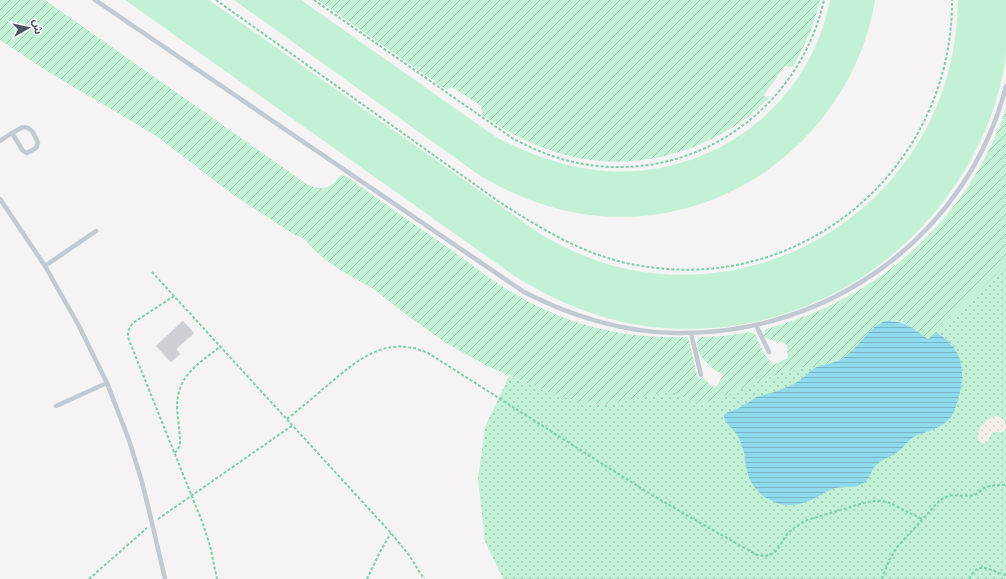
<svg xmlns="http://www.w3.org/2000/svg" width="1006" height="579" font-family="'Alegreya Sans','Noto Sans Arabic',sans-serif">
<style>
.grass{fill:url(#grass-dots)}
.sand{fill:url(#sand-dots)}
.park{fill:#c3f1d5}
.garden{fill:url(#garden-furrows)}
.water{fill:url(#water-rules)}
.building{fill:#cdcfd5;stroke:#d7d9de}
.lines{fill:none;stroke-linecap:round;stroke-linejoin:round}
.path{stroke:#7ad0a6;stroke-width:2;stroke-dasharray:3 2;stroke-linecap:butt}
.service{stroke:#c1cad2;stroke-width:4.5}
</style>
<defs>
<pattern id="grass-dots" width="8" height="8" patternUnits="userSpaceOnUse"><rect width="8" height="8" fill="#c3f1d5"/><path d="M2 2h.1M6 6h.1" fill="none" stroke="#a0c6b0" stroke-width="1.8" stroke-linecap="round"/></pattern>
<pattern id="sand-dots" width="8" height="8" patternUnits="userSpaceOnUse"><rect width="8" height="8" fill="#f5f0e5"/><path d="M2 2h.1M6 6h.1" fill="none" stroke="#d4d0c7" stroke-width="1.8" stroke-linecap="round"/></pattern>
<pattern id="garden-furrows" width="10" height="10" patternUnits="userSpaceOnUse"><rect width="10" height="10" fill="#c3f1d5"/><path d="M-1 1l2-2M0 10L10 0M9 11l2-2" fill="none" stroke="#a0c6b0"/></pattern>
<pattern id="water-rules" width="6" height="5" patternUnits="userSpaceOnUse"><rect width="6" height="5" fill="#90daee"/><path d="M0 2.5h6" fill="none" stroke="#78b4c4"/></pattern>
</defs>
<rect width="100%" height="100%" fill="#f5f3f3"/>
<path class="grass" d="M 1006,263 L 1006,579 L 503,579 L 485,541 L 478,479 L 485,427 L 509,376 L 547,392 L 578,401 L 603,405 L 672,391 L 699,406 L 780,373 L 804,367 L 832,363 L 853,351 L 874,327 L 910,326 L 929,339 L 995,275 Z"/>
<path class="sand" d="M 992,417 C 1002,415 1006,419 1006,429 L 1003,432 L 993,432 C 991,434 990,438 988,441 C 981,448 976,438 978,432 C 980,426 987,420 992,417 Z"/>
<g class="park">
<path d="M 125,0 L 209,0 L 542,235 C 573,253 607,267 643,272 C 776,291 905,212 945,83 C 954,56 957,28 958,0 L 1006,0 C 1006,14 1006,28 1006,42 C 1006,49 1006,56 1005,63 C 986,175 901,274 793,311 C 748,327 700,332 652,327 C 603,321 558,303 516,277 Z"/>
<path d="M 234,0 L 301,0 L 496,137 C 530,155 566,168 605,171 C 712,179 810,106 830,0 L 875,0 C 852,139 718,238 577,213 C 543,207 512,194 482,177 Z"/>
</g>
<g class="garden">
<path d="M 0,0 L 45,0 L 308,185 C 317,189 326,190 334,183 C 336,180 338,178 341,175 L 346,176 C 381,201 415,225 450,249 C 471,264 492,281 515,294 C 569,326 626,339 688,337 L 697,376 L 700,379 L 704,378 L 712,387 L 717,386 L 723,375 C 710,367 694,356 698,338 L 702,337 L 724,336 L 750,332 L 755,334 L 756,337 L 764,353 L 773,365 L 788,358 L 787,345 C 780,340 770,342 764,336 L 765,330 L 767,329 C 790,322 813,314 835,303 C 914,265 979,192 1006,108 L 1006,263 L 995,275 L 929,339 L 904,323 L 898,321 L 886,321 L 881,323 L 874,327 L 853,351 L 840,360 L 832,363 L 804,367 L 780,373 L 699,406 L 672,391 L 603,405 L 578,401 L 547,392 L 487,366 L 446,343 L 408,316 L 389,301 L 372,288 L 345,273 L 327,261 L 312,248 L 305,239 L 293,234 L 232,194 L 159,138 L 138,125 L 45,70 L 0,40 Z"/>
<path d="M 318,0 L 820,0 C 815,24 805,45 793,67 L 785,66 L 763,96 L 770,97 C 761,105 752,114 742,121 C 694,155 632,170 574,157 C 541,150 511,134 483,116 L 481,106 L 452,87 L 447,90 Z"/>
</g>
<path class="water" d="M 886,321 C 905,320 914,329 928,339 L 936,332 C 964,350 966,370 958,400 C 955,408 954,416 947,421 C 937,431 923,431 912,438 C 907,442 904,447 899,451 C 892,457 883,458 876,465 C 871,470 870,479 864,483 C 855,489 845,486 835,488 C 829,490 824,493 819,496 C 803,505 786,509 770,500 C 758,494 749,483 747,470 C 745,463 745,455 743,449 C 741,443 739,437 735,432 C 731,427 724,422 724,415 L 726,413 L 741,407 L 752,400 L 756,397 C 769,394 785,389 797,382 C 805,378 810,369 819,366 C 821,365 825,365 828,364 C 835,362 842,360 847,355 C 861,345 869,326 886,321 Z"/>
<path class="building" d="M 183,321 L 194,333 L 176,349 L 180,354 L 171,362 L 156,346 Z"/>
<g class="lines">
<g class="path">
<path d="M 216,0 L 498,201 C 546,232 592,260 649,267 C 811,290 953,162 952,0"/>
<path d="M 314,0 L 512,138 C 540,153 567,163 598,166 C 705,177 801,103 824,0"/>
<path d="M 152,272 L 391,533 L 409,555 L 424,579"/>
<path d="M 174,296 L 133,323 C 128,329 127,333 129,340 L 203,524 L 210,546 L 217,579"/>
<path d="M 287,419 C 302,407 316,395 330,383 C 360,358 387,335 428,353 L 593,458 L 652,495 L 702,524 L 757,555 C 778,559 778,545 788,533 C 794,527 800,524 807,520 L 867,502 L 875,501 L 882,501 L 890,503 L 922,519"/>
<path d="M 175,453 L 179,447 L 180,443 C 180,431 178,420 177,409 C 176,376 198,364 221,346"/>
<path d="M 158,519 L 293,425"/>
<path d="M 89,579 L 147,528"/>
<path d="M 367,579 L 381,550 L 391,533"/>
<path d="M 882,579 L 889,560 L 898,546 L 940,500 C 954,491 961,498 974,495 C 978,494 981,490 984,488 C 991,485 998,485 1006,485"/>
<path d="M 969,579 C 980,559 989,571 1006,575"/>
</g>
<g class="service">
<path d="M 95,0 L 524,292 C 571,316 621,332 675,333 C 828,336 968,236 1006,86"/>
<path d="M 23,127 C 32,127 35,136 38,143 L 36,148 L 27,153 L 23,151 L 12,133 Z"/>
<path d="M 0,141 L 12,133"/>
<path d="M 0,199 L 45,266 L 79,326 L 107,383 L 129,440 L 142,482 L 152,523 L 165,579"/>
<path d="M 45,266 L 96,231"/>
<path d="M 756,325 L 769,352"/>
<path d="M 691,333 L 701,375"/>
<path d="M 56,406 L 107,383"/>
</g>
</g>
<g transform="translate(28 28) rotate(82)" stroke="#ffffff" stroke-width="3" paint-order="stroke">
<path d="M0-3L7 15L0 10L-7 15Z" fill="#4a5661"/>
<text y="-6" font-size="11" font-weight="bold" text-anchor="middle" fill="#4a5661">ش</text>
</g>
</svg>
